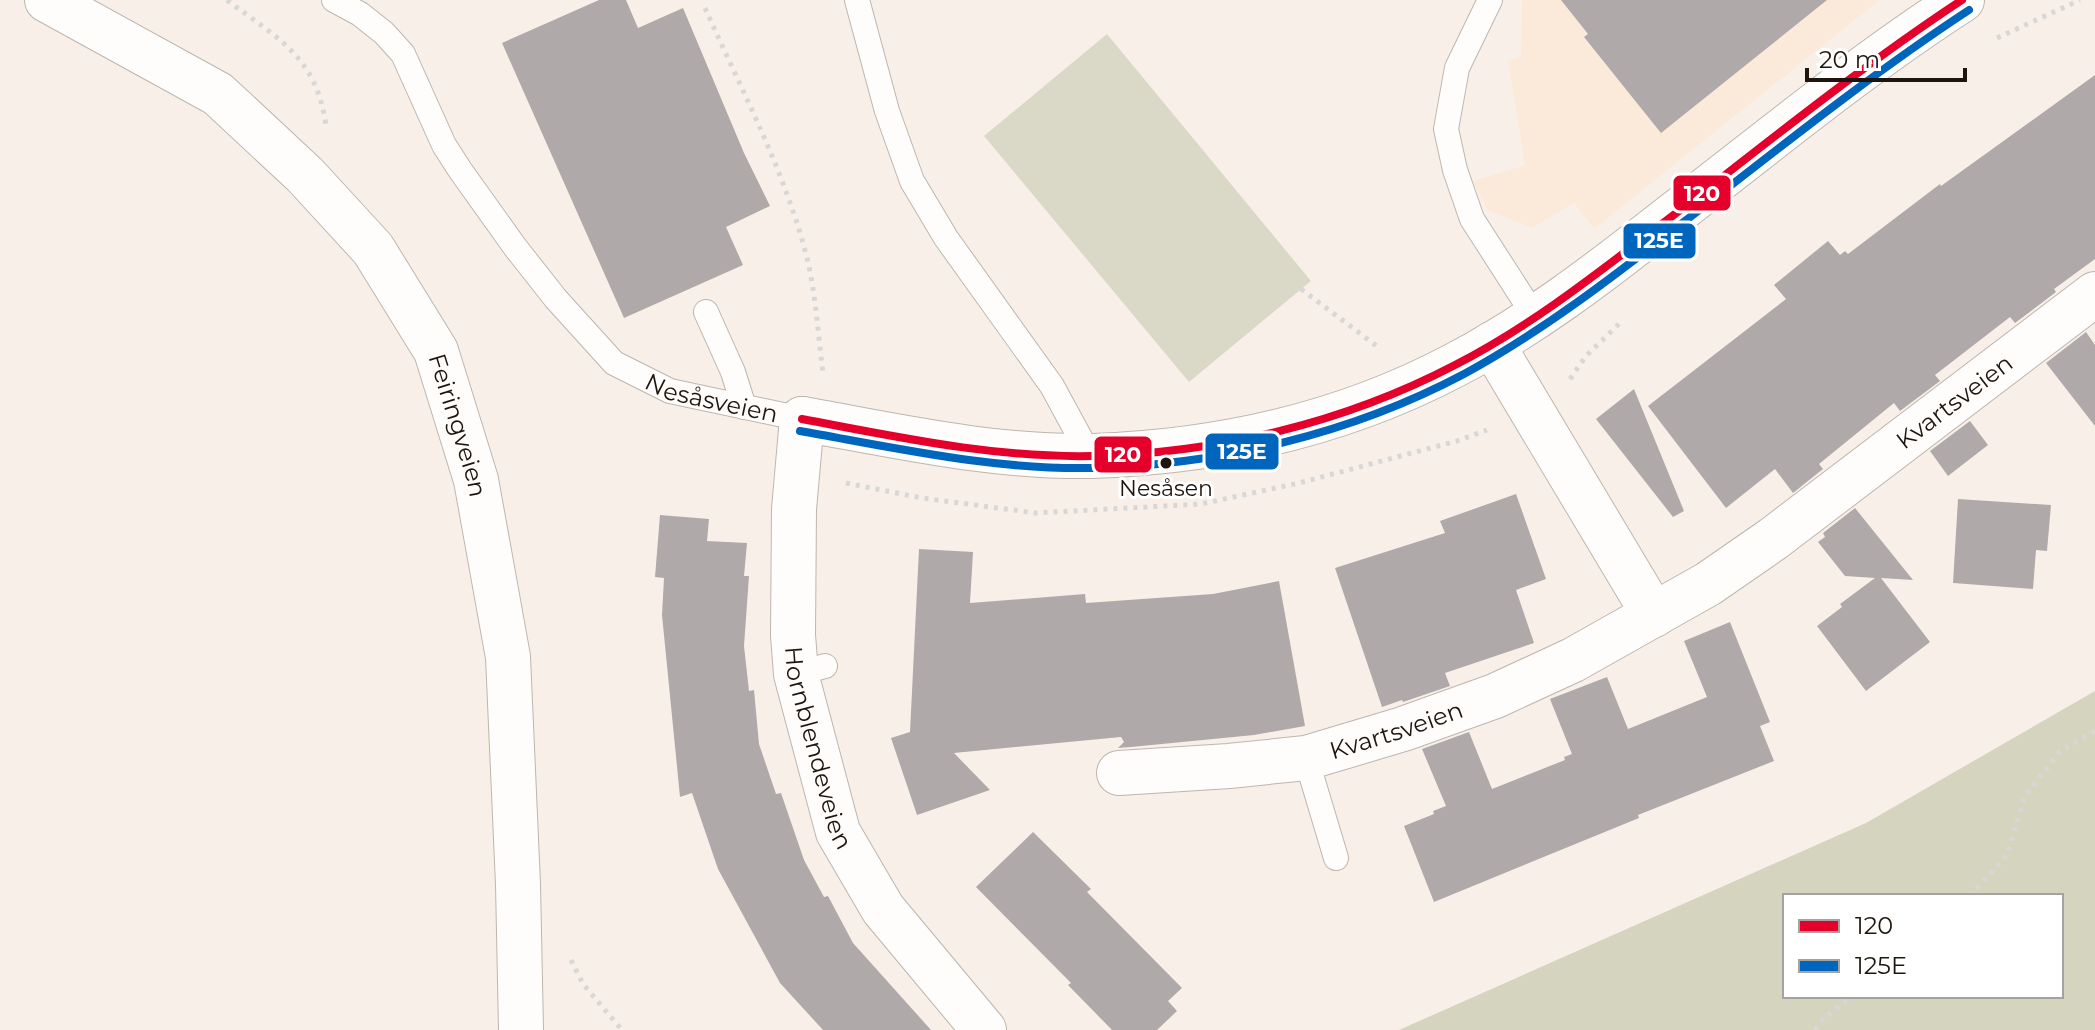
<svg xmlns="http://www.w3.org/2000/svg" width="2095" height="1030" font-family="Montserrat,sans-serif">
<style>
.built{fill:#fbeada}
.green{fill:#dad9c8}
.forest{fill:#d4d4bf;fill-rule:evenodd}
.building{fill:#afa9aa}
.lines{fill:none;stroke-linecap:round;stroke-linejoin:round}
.lane-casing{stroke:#bdb6ae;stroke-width:26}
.street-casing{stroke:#bdb6ae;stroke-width:46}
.secondary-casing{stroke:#bdb6ae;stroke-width:46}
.path{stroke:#d9d7d5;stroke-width:5;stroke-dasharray:4 6;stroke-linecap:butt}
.lane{stroke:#fefdfc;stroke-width:24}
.street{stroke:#fefdfc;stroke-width:44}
.secondary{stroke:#fefdfc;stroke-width:44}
.bus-1-casing{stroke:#fff;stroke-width:14}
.bus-2-casing{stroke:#fff;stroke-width:14}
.bus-1{stroke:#e4002b;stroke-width:8}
.bus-2{stroke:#0065bd;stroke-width:8}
.bus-dot{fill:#1e160e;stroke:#fff;stroke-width:3}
.labels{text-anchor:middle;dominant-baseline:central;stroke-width:6;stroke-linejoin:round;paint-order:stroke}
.bus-label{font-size:22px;fill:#1e160e;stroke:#fff}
.street-label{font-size:24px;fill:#1e160e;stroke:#fff}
.line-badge{stroke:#fff;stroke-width:3}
.badge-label{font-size:22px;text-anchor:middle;font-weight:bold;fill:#fff}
</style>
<rect width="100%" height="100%" fill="#f8f0e8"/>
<path class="built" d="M 1522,0 L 1880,0 L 1594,229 L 1574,203 L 1532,228 L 1488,210 L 1473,181 L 1525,165 L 1508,61 L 1521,56 Z"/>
<path class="green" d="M 1107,34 L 1311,281 L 1189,382 L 984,136 Z"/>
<path class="forest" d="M 2095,691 L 2095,1030 L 1399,1030 L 1866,823 ZM 1785,896 L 2061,896 L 2061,996 L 1785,996 Z"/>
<g class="building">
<path d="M 599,0 L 626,0 L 638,28 L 683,8 L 744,153 L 770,206 L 726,227 L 743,265 L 624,318 L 502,43 Z"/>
<path d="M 1561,0 L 1827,0 L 1661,133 L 1584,37 L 1588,34 Z"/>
<path d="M 2095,75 L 2095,259 L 2054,289 L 2056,292 L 2015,323 L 2010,317 L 1935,375 L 1940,381 L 1900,411 L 1894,403 L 1819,464 L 1823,469 L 1793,493 L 1775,469 L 1726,508 L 1648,406 L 1786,299 L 1774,285 L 1828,241 L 1840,255 L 1845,251 L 1848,254 L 1940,184 L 1941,186 Z"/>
<path d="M 2086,332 L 2095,345 L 2095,426 L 2046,363 Z"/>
<path d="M 1634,389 L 1684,511 L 1673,517 L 1596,419 Z"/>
<path d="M 1970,421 L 1988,445 L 1948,476 L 1930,451 Z"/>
<path d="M 1516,494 L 1546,579 L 1516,590 L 1534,643 L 1445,673 L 1450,686 L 1403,702 L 1402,700 L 1382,707 L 1335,568 L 1445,533 L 1440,521 Z"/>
<path d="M 1958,499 L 2051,505 L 2047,551 L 2036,550 L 2033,589 L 1953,583 Z"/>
<path d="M 1855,508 L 1913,580 L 1881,578 L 1930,642 L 1866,691 L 1817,626 L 1842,607 L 1840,604 L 1875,578 L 1845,576 L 1818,542 L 1825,537 L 1823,533 Z"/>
<path d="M 660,515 L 709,519 L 707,541 L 747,543 L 744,576 L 749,576 L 744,646 L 749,691 L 754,690 L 759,744 L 776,794 L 781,793 L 804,860 L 824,897 L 828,896 L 853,943 L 931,1030 L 823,1030 L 780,983 L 718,869 L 692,793 L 680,797 L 662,615 L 664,578 L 655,577 Z"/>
<path d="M 919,549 L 973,552 L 970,603 L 1085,594 L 1086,603 L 1213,594 L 1279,581 L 1305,726 L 1254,735 L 1131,747 L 1118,748 L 1124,742 L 1121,737 L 954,753 L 990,790 L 917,815 L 891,738 L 910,732 Z"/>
<path d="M 1730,622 L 1770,722 L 1760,726 L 1774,761 L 1638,815 L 1639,818 L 1434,902 L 1404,826 L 1434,814 L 1433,811 L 1446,806 L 1422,749 L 1469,732 L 1492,789 L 1565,760 L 1564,757 L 1572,754 L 1550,699 L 1607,677 L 1628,729 L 1707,697 L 1684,641 Z"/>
<path d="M 1033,832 L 1091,889 L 1087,892 L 1182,988 L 1168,1001 L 1177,1011 L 1157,1030 L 1112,1030 L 1068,985 L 1071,983 L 976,887 Z"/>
</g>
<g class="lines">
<g class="lane-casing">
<g id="lane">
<path id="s1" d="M 334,0 L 360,14 L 384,33 L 403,54 L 444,145 L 460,170 L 515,247 L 556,299 L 614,363 L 670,391 L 802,419"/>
<path d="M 857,0 L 887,111 L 912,181 L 946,238 L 1052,386 L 1090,456"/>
<path d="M 1490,0 L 1457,68 L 1446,129 L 1455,170 L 1472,219 L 1535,317"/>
<path d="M 706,312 L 733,372 L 744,407"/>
<path d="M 796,674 L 825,666"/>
<path d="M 1306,758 L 1336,858"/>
</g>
</g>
<g class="street-casing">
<g id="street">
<path id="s2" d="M 47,0 L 218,94 L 305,175 L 373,249 L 436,351 L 476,480 L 508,657 L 518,884 L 521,1030"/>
<path d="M 1492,344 L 1654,615"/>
<path id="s3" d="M 802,419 L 794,509 L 793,635 L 796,674 L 838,832 L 883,909 L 984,1030"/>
<path id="s4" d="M 1119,773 L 1229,766 L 1306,758 L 1403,729 L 1495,696 L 1573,660 L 1708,584 L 1773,539 L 2095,294"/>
</g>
</g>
<g class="secondary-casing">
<path id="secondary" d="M 802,419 C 897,436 994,458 1092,456 C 1218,452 1343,424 1455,365 C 1530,326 1598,274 1664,222 C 1762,147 1858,67 1962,0"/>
</g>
<g class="path">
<path d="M 227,0 C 278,39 316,56 326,125"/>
<path d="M 705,8 C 741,89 785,171 807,258 C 816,295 818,335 823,373"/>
<path d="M 1997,38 L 2080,0"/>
<path d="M 1301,289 L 1378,347"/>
<path d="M 1570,379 L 1586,356 L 1622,321"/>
<path d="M 846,483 L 922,498 L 1036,513 L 1201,504 L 1299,483 L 1457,441 L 1487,430"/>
<path d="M 1970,896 L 2007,855 L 2025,796 L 2060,751 L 2095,731"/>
<path d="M 571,960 L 583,984 L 622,1030"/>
<path d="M 1815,1030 L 1823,1019 L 1852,996"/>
</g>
<use href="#lane" class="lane"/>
<use href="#street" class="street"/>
<use href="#secondary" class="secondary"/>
<g class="bus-1-casing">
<path id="bus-1" d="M 802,419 C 898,437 994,458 1092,456 C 1218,453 1344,423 1455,365 C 1535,324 1604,268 1675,214 C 1769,141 1862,66 1962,0"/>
</g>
<g class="bus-2-casing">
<path id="bus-2" d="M 800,431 C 896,448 994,470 1092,468 C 1220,465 1351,434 1464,374 C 1543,331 1614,276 1685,221 C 1778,149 1870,75 1969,10"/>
</g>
<use href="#bus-1" class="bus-1"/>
<use href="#bus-2" class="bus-2"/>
</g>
<circle class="bus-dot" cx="1166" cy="463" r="7"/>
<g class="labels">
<g class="bus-label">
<text x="1166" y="488">Nesåsen</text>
</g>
<g class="street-label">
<text stroke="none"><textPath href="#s1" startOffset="570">Nesåsveien</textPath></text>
<text stroke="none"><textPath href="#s4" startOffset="934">Kvartsveien</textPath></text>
<text stroke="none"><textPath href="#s2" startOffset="612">Feiringveien</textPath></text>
<text stroke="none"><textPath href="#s4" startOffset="282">Kvartsveien</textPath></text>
<text stroke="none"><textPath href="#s3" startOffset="332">Hornblendeveien</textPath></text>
</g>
</g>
<g class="line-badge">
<rect x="1672" y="174" width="60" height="38" rx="8" fill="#e4002b"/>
<rect x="1622" y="222" width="75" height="38" rx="8" fill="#0065bd"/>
<rect x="1204" y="432" width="76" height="39" rx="8" fill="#0065bd"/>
<rect x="1093" y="435" width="60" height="39" rx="8" fill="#e4002b"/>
</g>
<g class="badge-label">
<text x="1702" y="201">120</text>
<text x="1659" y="248">125E</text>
<text x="1242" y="459">125E</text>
<text x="1123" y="462">120</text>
</g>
<rect x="1783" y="894" width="280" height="104" fill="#ffffff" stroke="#a5a29f" stroke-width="2"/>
<rect x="1799" y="920" width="40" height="12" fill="#e4002b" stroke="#a5a29f" stroke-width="2"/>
<text x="1855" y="934" font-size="24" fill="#1e160e">120</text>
<rect x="1799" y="960" width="40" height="12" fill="#0065bd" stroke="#a5a29f" stroke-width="2"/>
<text x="1855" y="974" font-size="24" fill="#1e160e">125E</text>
<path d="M1807 68v12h158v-12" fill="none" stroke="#1e160e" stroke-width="4"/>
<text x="1819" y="68" font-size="24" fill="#1e160e" stroke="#ffffff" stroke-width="6" paint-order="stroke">20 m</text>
</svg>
